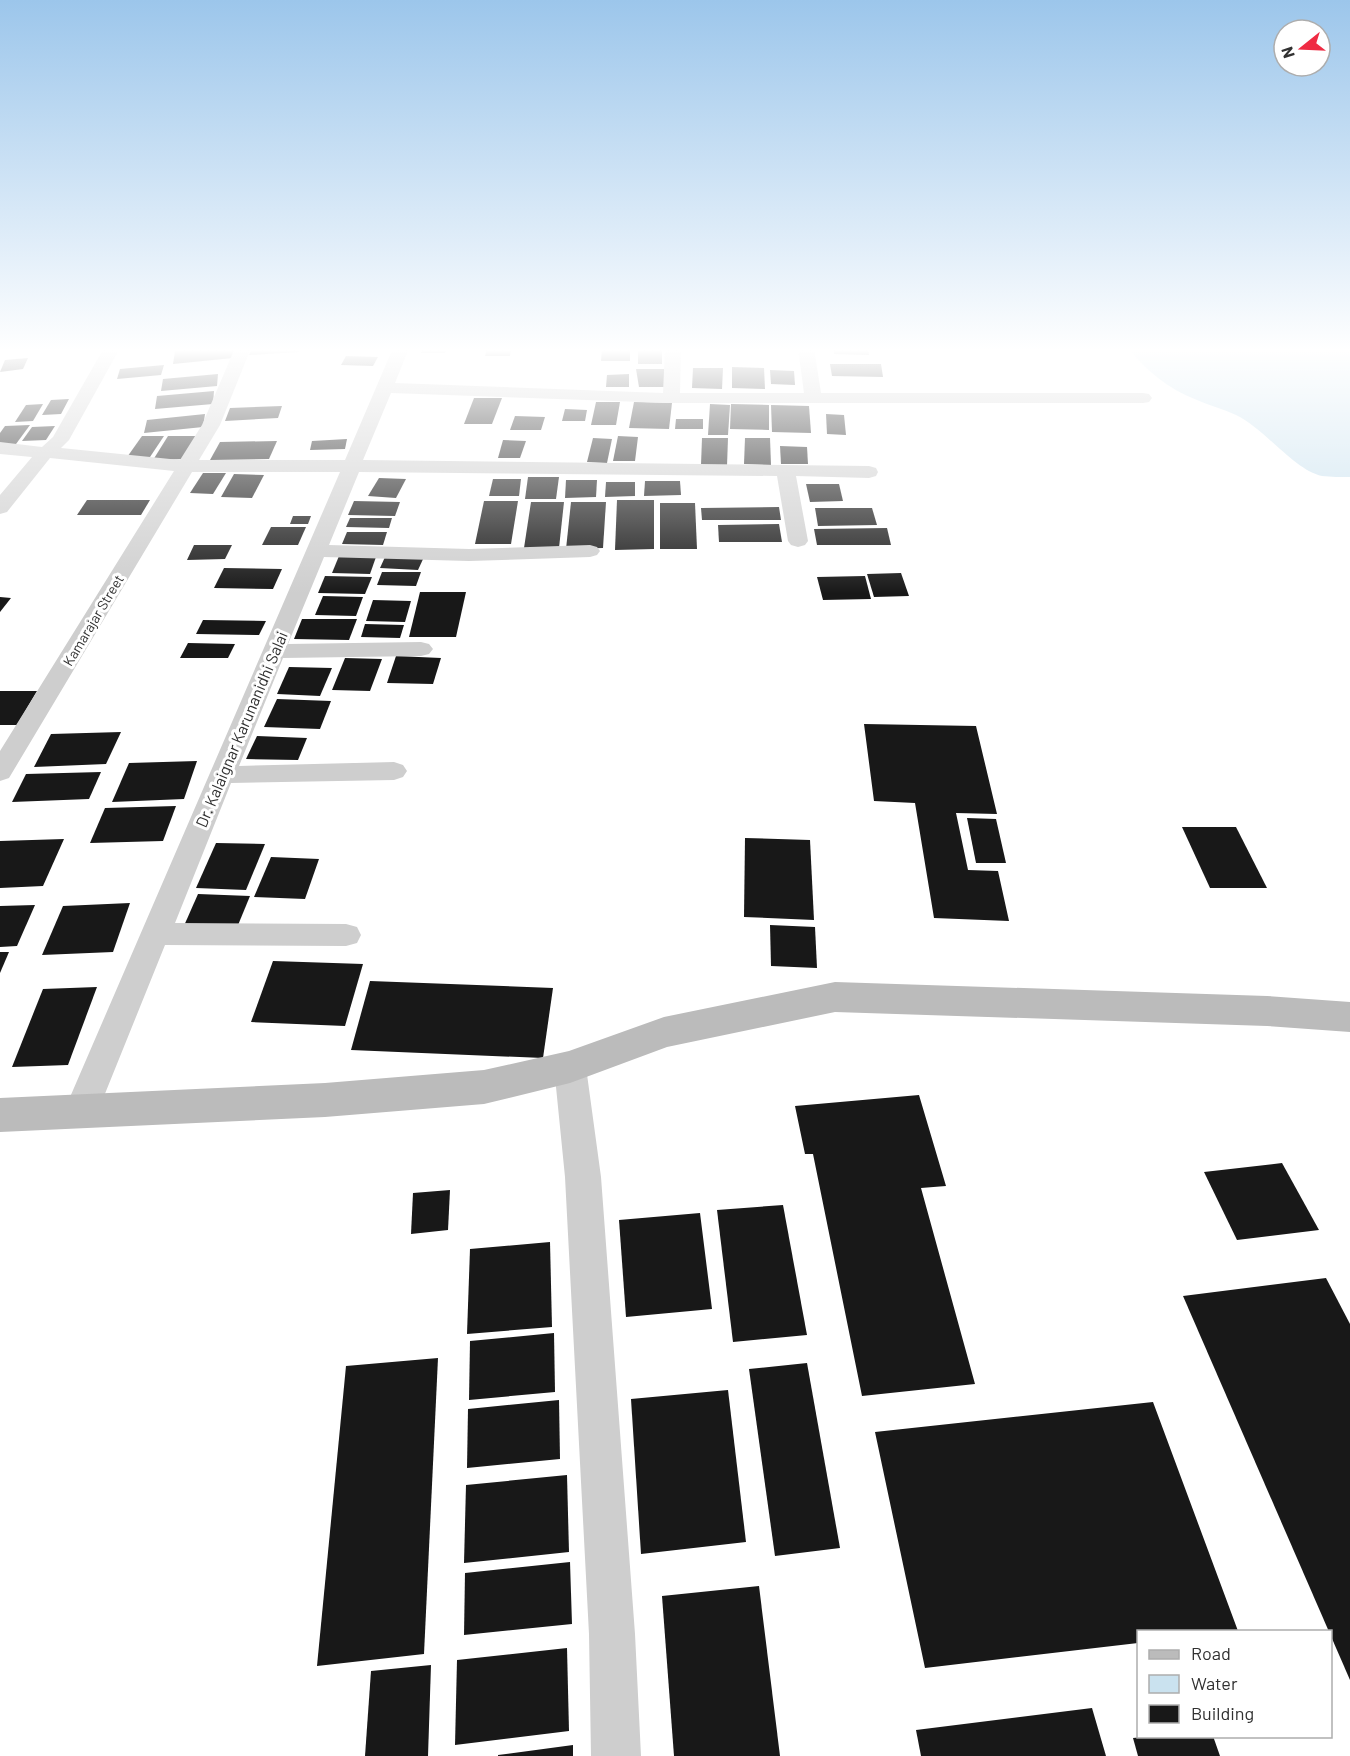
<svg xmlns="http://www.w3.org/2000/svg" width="1350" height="1756" font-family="Barlow,sans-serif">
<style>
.water{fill:#cae2ef}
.building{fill:#181818}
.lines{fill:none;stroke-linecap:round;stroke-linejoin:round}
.street{fill:#cecece;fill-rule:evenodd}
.secondary{fill:#bbb;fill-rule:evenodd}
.labels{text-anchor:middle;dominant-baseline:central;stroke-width:6;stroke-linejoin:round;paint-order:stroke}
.far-street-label{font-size:14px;fill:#313131;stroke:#fff}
.street-label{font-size:16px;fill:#313131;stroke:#fff}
</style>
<rect width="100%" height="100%" fill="#fff"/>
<path class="water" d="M 1128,348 L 1350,348 L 1350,477 C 1341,477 1331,477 1322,476 C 1295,471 1264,428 1236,415 C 1224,409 1210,406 1197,400 C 1168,389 1147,371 1128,348 Z"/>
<g class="building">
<path d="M 213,348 L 234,348 L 233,358 L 173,364 L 175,351 Z"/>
<path d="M 252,348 L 300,348 L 299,352 L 249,355 Z"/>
<path d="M 423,348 L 447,348 L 445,353 L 421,353 Z"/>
<path d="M 487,348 L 511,348 L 510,356 L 485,356 Z"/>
<path d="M 602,348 L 630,348 L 630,361 L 601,361 Z"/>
<rect x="638" y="348" width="24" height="16"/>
<path d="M 833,348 L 868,348 L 869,355 L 834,354 Z"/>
<path d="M 346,356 L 378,357 L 373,366 L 341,365 Z"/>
<path d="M 28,358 L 23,369 L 0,372 L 5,360 Z"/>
<path d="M 830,364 L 881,364 L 883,377 L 832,376 Z"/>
<path d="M 164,365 L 161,375 L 117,379 L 120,369 Z"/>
<path d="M 732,367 L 764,368 L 765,389 L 732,388 Z"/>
<path d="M 693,368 L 723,368 L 722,389 L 692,388 Z"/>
<path d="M 636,369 L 664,369 L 666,387 L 639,387 Z"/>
<path d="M 770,370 L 794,371 L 795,385 L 771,384 Z"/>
<path d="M 218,374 L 217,386 L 161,391 L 163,379 Z"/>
<path d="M 629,374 L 629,387 L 606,387 L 607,375 Z"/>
<path d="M 214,391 L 213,404 L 155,409 L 157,396 Z"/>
<path d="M 474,398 L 502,398 L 492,424 L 464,424 Z"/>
<path d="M 69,399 L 61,414 L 42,415 L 51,400 Z"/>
<path d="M 596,402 L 620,402 L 616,425 L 591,425 Z"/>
<path d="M 634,402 L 672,403 L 669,429 L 629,428 Z"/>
<path d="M 43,404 L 33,421 L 15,422 L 26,405 Z"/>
<path d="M 710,404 L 730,405 L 728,435 L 708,435 Z"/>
<path d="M 731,404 L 769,405 L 769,430 L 730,429 Z"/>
<path d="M 771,405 L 809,406 L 811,433 L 772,432 Z"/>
<path d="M 282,406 L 278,418 L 225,421 L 230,408 Z"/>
<path d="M 565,409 L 587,410 L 585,421 L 562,421 Z"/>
<path d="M 205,414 L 203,427 L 144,433 L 147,420 Z"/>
<path d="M 826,414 L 844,415 L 846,435 L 827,434 Z"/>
<path d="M 515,416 L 545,417 L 541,430 L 510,430 Z"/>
<path d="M 676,419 L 703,419 L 703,429 L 675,429 Z"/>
<path d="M 30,425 L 16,444 L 0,444 L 0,433 L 5,426 Z"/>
<path d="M 55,426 L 46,440 L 22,441 L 32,427 Z"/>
<path d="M 142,436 L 164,436 L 148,460 L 125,460 Z"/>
<path d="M 168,436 L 198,436 L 185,459 L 153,460 Z"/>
<path d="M 618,436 L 638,437 L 635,461 L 613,461 Z"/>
<path d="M 593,438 L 612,439 L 607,463 L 587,462 Z"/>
<path d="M 702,438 L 728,438 L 727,466 L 701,465 Z"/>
<path d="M 745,438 L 770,438 L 771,465 L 744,464 Z"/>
<path d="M 347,439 L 345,449 L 310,450 L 312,441 Z"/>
<path d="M 503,440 L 526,441 L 520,458 L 498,458 Z"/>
<path d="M 277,441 L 269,459 L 210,460 L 220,442 Z"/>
<path d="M 780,446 L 807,447 L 808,464 L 781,464 Z"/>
<path d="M 203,473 L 226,473 L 213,494 L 190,493 Z"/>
<path d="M 234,474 L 264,475 L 252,498 L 221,497 Z"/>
<path d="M 528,477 L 559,477 L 556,499 L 525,499 Z"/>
<path d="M 379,478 L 406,479 L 396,498 L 368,496 Z"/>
<path d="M 493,479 L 521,479 L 519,496 L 489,496 Z"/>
<path d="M 566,480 L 597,480 L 596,497 L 565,498 Z"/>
<path d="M 645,481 L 680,481 L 681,495 L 644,496 Z"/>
<path d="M 606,482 L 635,482 L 635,496 L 605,497 Z"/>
<path d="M 806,484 L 839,484 L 843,501 L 810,502 Z"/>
<path d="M 87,500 L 150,500 L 141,515 L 77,515 Z"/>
<path d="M 617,500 L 654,500 L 654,549 L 615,550 Z"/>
<path d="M 354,501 L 400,502 L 395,516 L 348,515 Z"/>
<path d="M 484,501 L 518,501 L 511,544 L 475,544 Z"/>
<path d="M 531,502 L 564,502 L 559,548 L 524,548 Z"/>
<path d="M 571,502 L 606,502 L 603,548 L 566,549 Z"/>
<path d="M 660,503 L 695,503 L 697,549 L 660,549 Z"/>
<path d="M 779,507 L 781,520 L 702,520 L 701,508 Z"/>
<path d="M 815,508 L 872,508 L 877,525 L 818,526 Z"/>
<path d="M 293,516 L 311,516 L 308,524 L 290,524 Z"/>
<path d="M 350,518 L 392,518 L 389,528 L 346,527 Z"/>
<path d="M 779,524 L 782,542 L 719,542 L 718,525 Z"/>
<path d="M 271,527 L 306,527 L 298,545 L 262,545 Z"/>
<path d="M 887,528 L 891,545 L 817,545 L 814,529 Z"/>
<path d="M 347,532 L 387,532 L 383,545 L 342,544 Z"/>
<path d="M 194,545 L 232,545 L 225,559 L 187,560 Z"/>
<path d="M 339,556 L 376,557 L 370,574 L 332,573 Z"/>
<path d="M 385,557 L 424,557 L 418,570 L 380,568 Z"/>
<path d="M 224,568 L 282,569 L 273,589 L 214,588 Z"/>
<path d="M 382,572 L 421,572 L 416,586 L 377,585 Z"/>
<path d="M 901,573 L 909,596 L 874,597 L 867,574 Z"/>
<path d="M 325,576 L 372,577 L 365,594 L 318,593 Z"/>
<path d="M 865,576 L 871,599 L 823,600 L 817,577 Z"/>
<path d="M 420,592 L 466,592 L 456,637 L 409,637 Z"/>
<path d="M 323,596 L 363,597 L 356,616 L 315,615 Z"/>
<path d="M 0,597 L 11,598 L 0,612 Z"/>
<path d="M 373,600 L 411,601 L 405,622 L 366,621 Z"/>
<path d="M 302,619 L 357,619 L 349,640 L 294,639 Z"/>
<path d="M 203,620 L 266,621 L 259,635 L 196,634 Z"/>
<path d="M 365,624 L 404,625 L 400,638 L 361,637 Z"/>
<path d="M 188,643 L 235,644 L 228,658 L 180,658 Z"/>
<path d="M 396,656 L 441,658 L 433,684 L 387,683 Z"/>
<path d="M 345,658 L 382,659 L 370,691 L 332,690 Z"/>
<path d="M 289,667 L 332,668 L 320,696 L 277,694 Z"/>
<path d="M 0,691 L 37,691 L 17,725 L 0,725 Z"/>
<path d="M 277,699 L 331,701 L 320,729 L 264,727 Z"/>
<path d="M 864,724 L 976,726 L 997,814 L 956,813 L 968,870 L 998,871 L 1009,921 L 934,918 L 915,803 L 874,801 Z"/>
<path d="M 121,732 L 106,764 L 34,767 L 51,734 Z"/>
<path d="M 257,736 L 307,738 L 298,760 L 246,759 Z"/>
<path d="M 197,761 L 184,799 L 112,802 L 129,763 Z"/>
<path d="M 101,772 L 89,799 L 12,802 L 26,774 Z"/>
<path d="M 176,806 L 163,841 L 90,843 L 105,808 Z"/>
<path d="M 967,818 L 996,819 L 1006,863 L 976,863 Z"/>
<path d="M 1182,827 L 1236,827 L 1267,888 L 1210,888 Z"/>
<path d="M 745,838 L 810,840 L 814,920 L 744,917 Z"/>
<path d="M 64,839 L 43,886 L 0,888 L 0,841 Z"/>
<path d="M 216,843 L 265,844 L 246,890 L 196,888 Z"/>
<path d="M 271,857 L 319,859 L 305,899 L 254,897 Z"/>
<path d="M 198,894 L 250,896 L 236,930 L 183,928 Z"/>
<path d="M 130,903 L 113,952 L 42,955 L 63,906 Z"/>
<path d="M 35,905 L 17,946 L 0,947 L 0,906 Z"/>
<path d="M 770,925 L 815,927 L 817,968 L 771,966 Z"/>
<path d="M 0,952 L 9,952 L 0,973 Z"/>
<path d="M 273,961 L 363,964 L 345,1026 L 251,1022 Z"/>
<path d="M 370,981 L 553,988 L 543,1058 L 351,1050 Z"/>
<path d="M 97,987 L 68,1065 L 12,1067 L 43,989 Z"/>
<path d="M 919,1095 L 946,1186 L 921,1188 L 975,1384 L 862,1396 L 813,1154 L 805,1154 L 795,1106 Z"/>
<path d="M 1282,1163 L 1319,1230 L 1237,1240 L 1204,1172 Z"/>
<path d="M 450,1190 L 448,1230 L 411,1234 L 413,1193 Z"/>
<path d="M 783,1205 L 807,1335 L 733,1342 L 717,1210 Z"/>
<path d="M 700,1213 L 712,1309 L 626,1317 L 619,1220 Z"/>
<path d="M 550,1242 L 552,1327 L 467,1334 L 470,1249 Z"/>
<path d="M 1326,1278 L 1350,1324 L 1350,1680 L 1183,1296 Z"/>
<path d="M 554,1333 L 555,1392 L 469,1400 L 470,1341 Z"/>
<path d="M 438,1358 L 424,1654 L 317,1666 L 346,1366 Z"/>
<path d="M 807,1363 L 840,1548 L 775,1556 L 749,1369 Z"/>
<path d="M 728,1390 L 746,1542 L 641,1554 L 631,1399 Z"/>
<path d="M 559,1400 L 560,1459 L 467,1468 L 468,1409 Z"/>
<path d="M 1153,1402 L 1238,1631 L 1138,1632 L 1138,1643 L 925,1668 L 875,1432 Z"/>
<path d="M 567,1475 L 569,1552 L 464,1563 L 466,1485 Z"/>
<path d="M 570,1562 L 572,1624 L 464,1635 L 465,1573 Z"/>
<path d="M 759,1586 L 780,1756 L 674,1756 L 662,1596 Z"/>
<path d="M 567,1648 L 569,1731 L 455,1745 L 457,1660 Z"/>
<path d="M 431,1665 L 428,1756 L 365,1756 L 371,1671 Z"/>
<path d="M 1092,1708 L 1106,1756 L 921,1756 L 916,1730 Z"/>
<path d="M 1154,1736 L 1213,1736 L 1220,1756 L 1138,1756 L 1133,1738 Z"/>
<path d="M 573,1745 L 573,1756 L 498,1756 L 498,1755 Z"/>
</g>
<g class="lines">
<g class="street">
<path d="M 104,348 L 120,348 L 69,440 L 61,448 L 180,460 L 202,425 L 235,348 L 251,348 L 220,425 L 199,460 L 345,460 L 393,348 L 409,348 L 395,383 L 663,393 L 665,348 L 681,348 L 680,393 L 804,393 L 798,348 L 814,348 L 821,393 L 1143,393 L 1149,394 L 1152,398 L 1149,402 L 1143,403 L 671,403 L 391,393 L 363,460 L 869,466 L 876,468 L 878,472 L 876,476 L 869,478 L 796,476 L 808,541 L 805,545 L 798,547 L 791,545 L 788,541 L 777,476 L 359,472 L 329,545 L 469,549 L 590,545 L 597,547 L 600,551 L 597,555 L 590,557 L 469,561 L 324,557 L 288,644 L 421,642 L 429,644 L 433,649 L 429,654 L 421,656 L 283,658 L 239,766 L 394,762 L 403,765 L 407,771 L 403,777 L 394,780 L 231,783 L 175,923 L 346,924 L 357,927 L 361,935 L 357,943 L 346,946 L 165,945 L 98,1111 L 93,1121 L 81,1126 L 69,1121 L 64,1111 L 340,472 L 192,472 L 9,778 L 0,781 L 0,751 L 174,471 L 50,458 L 7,512 L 0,514 L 0,495 L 32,457 L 0,454 L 0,442 L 42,447 L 53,437 Z"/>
<path d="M 570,1053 L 582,1057 L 586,1067 L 601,1177 L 635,1634 L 641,1756 L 591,1756 L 589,1634 L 565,1177 L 554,1067 L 558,1057 Z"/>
</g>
<path class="secondary" d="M 835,982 L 1267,996 L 1350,1002 L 1350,1032 L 1267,1026 L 835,1012 L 667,1047 L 570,1083 L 484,1104 L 325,1117 L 0,1132 L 0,1098 L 325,1083 L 484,1070 L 569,1051 L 664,1017 Z"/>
</g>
<linearGradient id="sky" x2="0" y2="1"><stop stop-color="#9cc6eb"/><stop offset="0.59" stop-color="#fff"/><stop offset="1" stop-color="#fff" stop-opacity="0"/></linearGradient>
<rect width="1350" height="594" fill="url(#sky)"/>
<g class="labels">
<g class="far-street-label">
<text transform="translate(93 620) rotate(-59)">Kamarajar Street</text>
</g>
<g class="street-label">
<text transform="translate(241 729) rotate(-67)">Dr. Kalaignar Karunanidhi Salai</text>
</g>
</g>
<rect x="1137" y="1630" width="195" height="108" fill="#ffffff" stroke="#adadad" stroke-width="1.5"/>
<rect x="1149" y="1650" width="30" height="9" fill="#bbbbbb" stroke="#adadad" stroke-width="1.5"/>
<text x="1191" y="1660" font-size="18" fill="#313131">Road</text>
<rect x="1149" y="1675" width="30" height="18" fill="#cae2ef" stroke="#adadad" stroke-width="1.5"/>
<text x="1191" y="1690" font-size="18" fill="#313131">Water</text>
<rect x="1149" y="1705" width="30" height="18" fill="#181818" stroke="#adadad" stroke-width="1.5"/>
<text x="1191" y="1720" font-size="18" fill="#313131">Building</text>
<g transform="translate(1302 48) rotate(252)"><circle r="28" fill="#ffffff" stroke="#adadad" stroke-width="1.5"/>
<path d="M0-4.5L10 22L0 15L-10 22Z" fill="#ef2b43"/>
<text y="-9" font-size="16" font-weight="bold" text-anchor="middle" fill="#313131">N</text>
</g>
</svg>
